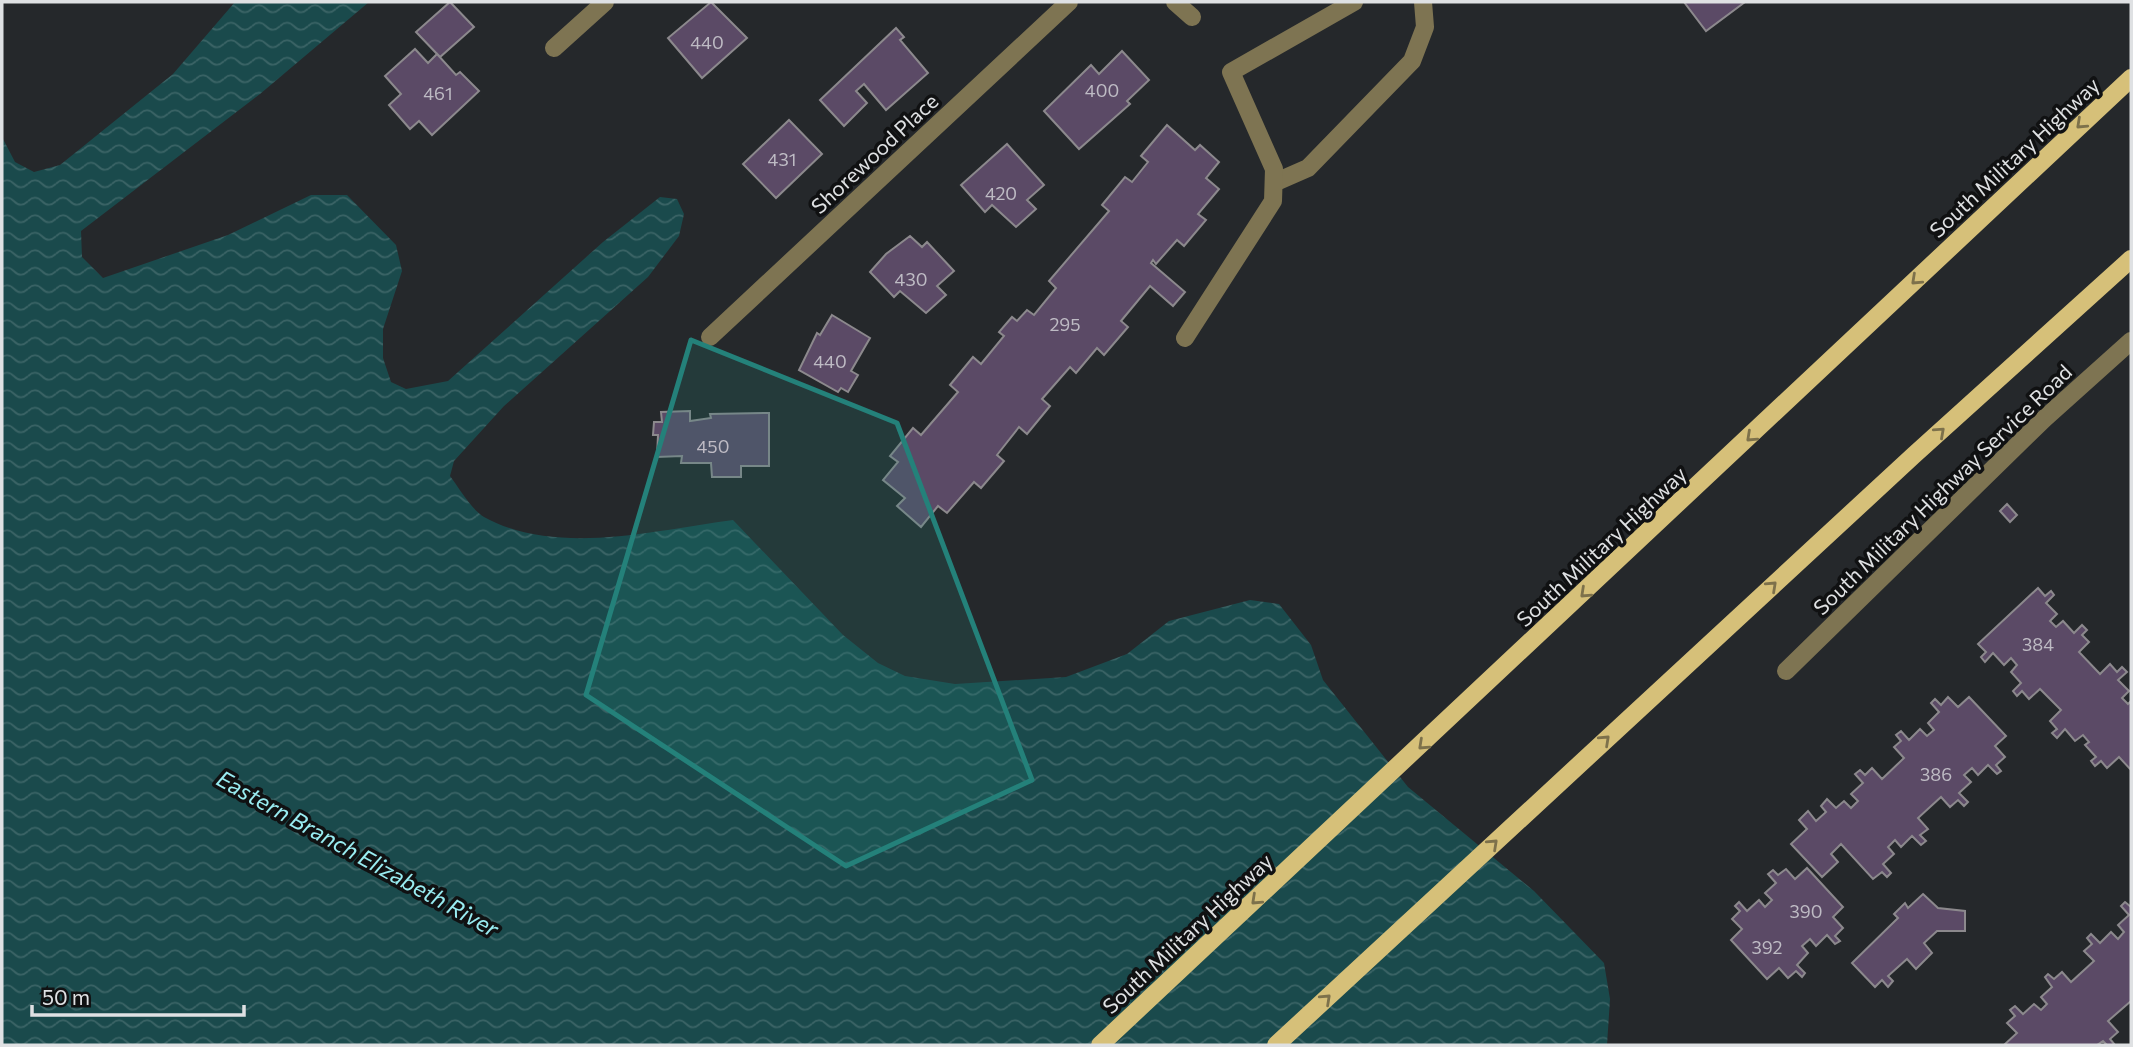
<svg xmlns="http://www.w3.org/2000/svg" width="2133" height="1047" font-family="Commissioner,sans-serif">
<style>
.water{fill:url(#water-waves)}
.building{fill:#5b4a66;stroke:#8c898d;stroke-width:2}
.lines{fill:none;stroke-linecap:round;stroke-linejoin:round}
.minor{stroke:#7e7452;stroke-width:18}
.major{stroke:#d6c079;stroke-width:18}
.oneway{stroke:#7d714b}
.marked{fill:#24817a;fill-opacity:0.2;stroke:#24817a;stroke-width:5;stroke-linejoin:round}
.labels{text-anchor:middle;dominant-baseline:central;stroke-width:7;stroke-linejoin:round;paint-order:stroke}
.number-label{font-size:18px;fill:#bebbc4}
.street-label{font-size:21px;fill:#dfe1e3;stroke:#101112}
.water-label{font-size:23px;font-style:italic;fill:#99ecf1;stroke:#101112}
</style>
<defs>
<pattern id="water-waves" width="16" height="10" patternUnits="userSpaceOnUse" patternTransform="scale(1.75)"><rect width="16" height="10" fill="#1a4a4c"/><path d="M0 5q4-4 8 0t8 0" fill="none" stroke="#3b6466"/></pattern>
</defs>
<rect width="100%" height="100%" fill="#25282b"/>
<path class="water" d="M 235,2 L 369,2 L 260,94 L 81,231 L 82,257 L 103,278 L 228,235 L 311,195 L 347,195 L 396,245 L 402,271 L 383,329 L 383,358 L 391,382 L 406,389 L 448,381 L 603,242 L 660,197 L 677,199 L 684,214 L 679,236 L 648,277 L 504,406 L 454,461 L 450,476 C 459,488 471,509 484,517 C 557,557 655,530 733,520 L 843,635 L 878,663 L 905,676 L 955,684 L 1066,677 L 1127,654 L 1169,621 L 1250,600 L 1279,604 L 1311,645 L 1323,680 L 1408,787 L 1534,891 L 1604,963 L 1610,999 L 1607,1045 L 2,1045 L 2,137 L 15,162 L 34,172 L 60,165 L 173,74 Z"/>
<g class="building">
<path d="M 450,2 L 474,27 L 440,57 L 416,32 Z"/>
<path d="M 711,2 L 747,38 L 702,78 L 668,38 Z"/>
<path d="M 1684,2 L 1745,2 L 1706,31 Z"/>
<path d="M 896,28 L 904,37 L 900,40 L 928,73 L 886,110 L 864,84 L 856,91 L 867,103 L 844,126 L 820,100 Z"/>
<path d="M 415,49 L 428,63 L 437,54 L 456,75 L 460,72 L 479,91 L 432,135 L 419,121 L 410,129 L 389,105 L 401,94 L 385,76 Z"/>
<path d="M 1122,51 L 1149,80 L 1127,101 L 1130,104 L 1079,149 L 1044,111 L 1091,65 L 1099,74 Z"/>
<path d="M 789,120 L 822,154 L 776,198 L 743,164 Z"/>
<path d="M 1167,125 L 1195,150 L 1200,145 L 1219,162 L 1206,178 L 1219,189 L 1198,214 L 1206,220 L 1184,246 L 1177,240 L 1156,264 L 1153,260 L 1151,263 L 1185,292 L 1173,306 L 1150,286 L 1121,321 L 1128,327 L 1104,355 L 1097,348 L 1076,373 L 1070,367 L 1042,399 L 1050,406 L 1027,434 L 1019,427 L 997,455 L 1004,461 L 981,488 L 974,482 L 947,513 L 938,506 L 921,527 L 897,506 L 905,498 L 883,480 L 898,462 L 890,456 L 913,428 L 921,435 L 958,392 L 950,385 L 973,357 L 981,364 L 1004,336 L 999,332 L 1012,317 L 1017,321 L 1027,310 L 1034,315 L 1056,288 L 1049,281 L 1109,211 L 1102,205 L 1125,177 L 1132,182 L 1148,162 L 1141,156 Z"/>
<path d="M 1007,144 L 1044,185 L 1027,200 L 1036,209 L 1016,227 L 992,205 L 985,212 L 961,185 Z"/>
<path d="M 910,236 L 922,247 L 927,242 L 954,271 L 937,286 L 946,295 L 926,313 L 900,291 L 894,297 L 870,272 L 886,254 Z"/>
<path d="M 832,315 L 870,338 L 851,371 L 858,375 L 848,392 L 841,388 L 838,392 L 799,370 L 817,333 L 820,335 Z"/>
<path d="M 690,411 L 690,421 L 711,418 L 710,414 L 769,413 L 769,466 L 741,466 L 741,477 L 712,477 L 711,463 L 681,463 L 682,456 L 657,457 L 658,435 L 653,435 L 654,422 L 662,422 L 661,412 Z"/>
<path d="M 2007,504 L 2017,515 L 2010,522 L 2000,511 Z"/>
<path d="M 2038,588 L 2045,596 L 2051,591 L 2054,595 L 2046,603 L 2057,614 L 2050,621 L 2056,627 L 2063,621 L 2074,633 L 2082,625 L 2087,630 L 2082,635 L 2089,642 L 2079,652 L 2100,674 L 2110,664 L 2117,672 L 2122,667 L 2127,672 L 2118,680 L 2129,691 L 2122,698 L 2128,704 L 2131,701 L 2131,770 L 2119,757 L 2107,768 L 2101,761 L 2095,766 L 2091,761 L 2096,757 L 2085,745 L 2089,742 L 2083,735 L 2075,741 L 2065,729 L 2057,738 L 2052,733 L 2057,729 L 2050,721 L 2061,710 L 2040,689 L 2029,699 L 2022,691 L 2017,696 L 2013,691 L 2021,683 L 2011,672 L 2017,665 L 2011,658 L 2004,665 L 1993,653 L 1985,662 L 1981,657 L 1986,652 L 1978,644 Z"/>
<path d="M 1948,697 L 1958,707 L 1969,697 L 2006,736 L 1995,746 L 2005,757 L 1996,765 L 2001,771 L 1997,774 L 1988,765 L 1978,775 L 1972,768 L 1964,775 L 1971,782 L 1959,793 L 1968,802 L 1964,806 L 1958,800 L 1950,807 L 1941,797 L 1918,818 L 1928,829 L 1920,835 L 1926,841 L 1921,845 L 1912,836 L 1901,847 L 1895,840 L 1888,847 L 1894,854 L 1883,864 L 1891,873 L 1887,877 L 1882,872 L 1873,879 L 1841,844 L 1831,854 L 1838,862 L 1822,877 L 1791,844 L 1807,829 L 1799,820 L 1808,811 L 1816,821 L 1826,812 L 1821,806 L 1827,799 L 1836,808 L 1844,801 L 1851,808 L 1858,801 L 1851,794 L 1863,783 L 1855,774 L 1860,770 L 1865,775 L 1872,768 L 1882,779 L 1904,758 L 1894,747 L 1901,741 L 1896,735 L 1901,731 L 1909,740 L 1920,729 L 1927,736 L 1934,730 L 1928,723 L 1939,712 L 1931,703 L 1935,699 L 1941,705 Z"/>
<path d="M 1807,868 L 1843,907 L 1833,917 L 1843,928 L 1835,936 L 1840,941 L 1835,944 L 1827,935 L 1816,946 L 1810,939 L 1802,946 L 1808,953 L 1797,965 L 1805,973 L 1802,977 L 1796,971 L 1788,978 L 1779,968 L 1767,979 L 1731,940 L 1742,929 L 1732,919 L 1740,911 L 1735,906 L 1739,902 L 1747,911 L 1759,900 L 1765,907 L 1772,900 L 1765,893 L 1776,883 L 1768,874 L 1773,870 L 1778,875 L 1786,869 L 1795,879 Z"/>
<path d="M 1923,894 L 1938,908 L 1965,911 L 1965,931 L 1937,931 L 1924,943 L 1932,953 L 1916,969 L 1907,959 L 1888,976 L 1893,981 L 1888,987 L 1882,980 L 1875,987 L 1852,963 L 1898,918 L 1894,914 L 1905,903 L 1908,908 Z"/>
<path d="M 2125,902 L 2131,907 L 2131,1001 L 2108,1021 L 2118,1032 L 2110,1039 L 2115,1045 L 2107,1045 L 2103,1041 L 2097,1045 L 2004,1045 L 2017,1033 L 2007,1023 L 2015,1016 L 2010,1010 L 2015,1006 L 2023,1014 L 2034,1004 L 2041,1010 L 2047,1004 L 2041,997 L 2052,987 L 2045,977 L 2048,974 L 2054,979 L 2062,972 L 2071,982 L 2094,961 L 2084,951 L 2092,944 L 2087,938 L 2091,934 L 2100,943 L 2111,932 L 2118,939 L 2124,932 L 2118,925 L 2129,915 L 2121,906 Z"/>
</g>
<g class="lines">
<g class="minor">
<path d="M 1175,2 L 1192,17"/>
<path d="M 554,48 L 605,2"/>
<path d="M 1276,182 L 1308,168 L 1412,61 L 1425,27 L 1423,2"/>
<path d="M 710,337 L 1069,2"/>
<path d="M 1185,338 L 1273,201 L 1274,169 L 1231,72 L 1354,2"/>
<path d="M 1786,671 L 2044,419 L 2131,341"/>
</g>
<g class="major">
<path d="M 1100,1045 L 2131,78"/>
<path d="M 1276,1045 L 1914,455 L 2131,259"/>
</g>
</g>
<defs><path id="oneway-chevron" d="M-2-3.5L2.5 0L-2 3.5" fill="none" stroke-width="1.6" stroke-linecap="round" stroke-linejoin="round" transform="scale(1.75)"/></defs>
<g class="oneway">
<use href="#oneway-chevron" transform="translate(2081 124) rotate(137)"/>
<use href="#oneway-chevron" transform="translate(1916 280) rotate(137)"/>
<use href="#oneway-chevron" transform="translate(1940 432) rotate(-42)"/>
<use href="#oneway-chevron" transform="translate(1751 437) rotate(137)"/>
<use href="#oneway-chevron" transform="translate(1772 586) rotate(-43)"/>
<use href="#oneway-chevron" transform="translate(1585 593) rotate(137)"/>
<use href="#oneway-chevron" transform="translate(1605 740) rotate(-43)"/>
<use href="#oneway-chevron" transform="translate(1423 745) rotate(137)"/>
<use href="#oneway-chevron" transform="translate(1493 844) rotate(-43)"/>
<use href="#oneway-chevron" transform="translate(1256 900) rotate(137)"/>
<use href="#oneway-chevron" transform="translate(1326 999) rotate(-43)"/>
</g>
<path class="marked" d="M 691,340 L 897,423 L 1032,780 L 846,866 L 586,695 Z"/>
<g class="labels">
<g class="number-label">
<text x="707" y="42">440</text>
<text x="1102" y="90">400</text>
<text x="438" y="93">461</text>
<text x="782" y="159">431</text>
<text x="1001" y="193">420</text>
<text x="911" y="279">430</text>
<text x="1065" y="324">295</text>
<text x="830" y="361">440</text>
<text x="713" y="446">450</text>
<text x="2038" y="644">384</text>
<text x="1936" y="774">386</text>
<text x="1806" y="911">390</text>
<text x="1767" y="947">392</text>
</g>
<g class="street-label">
<text transform="translate(874 153) rotate(-43)">Shorewood Place</text>
<text transform="translate(2014 157) rotate(-43)">South Military Highway</text>
<text transform="translate(1942 489) rotate(-44)">South Military Highway Service Road</text>
<text transform="translate(1601 546) rotate(-43)">South Military Highway</text>
<text transform="translate(1187 933) rotate(-43)">South Military Highway</text>
</g>
<g class="water-label">
<text transform="translate(358 853) rotate(29)">Eastern Branch Elizabeth River</text>
</g>
</g>
<rect width="2133" height="1047" fill="none" stroke="#dfe1e3" stroke-width="7"/>
<path d="M32 1005v10h212v-10" fill="none" stroke="#dfe1e3" stroke-width="3.5"/>
<text x="42" y="1005" font-size="21" fill="#dfe1e3" stroke="#101112" stroke-width="5" paint-order="stroke">50 m</text>
</svg>
